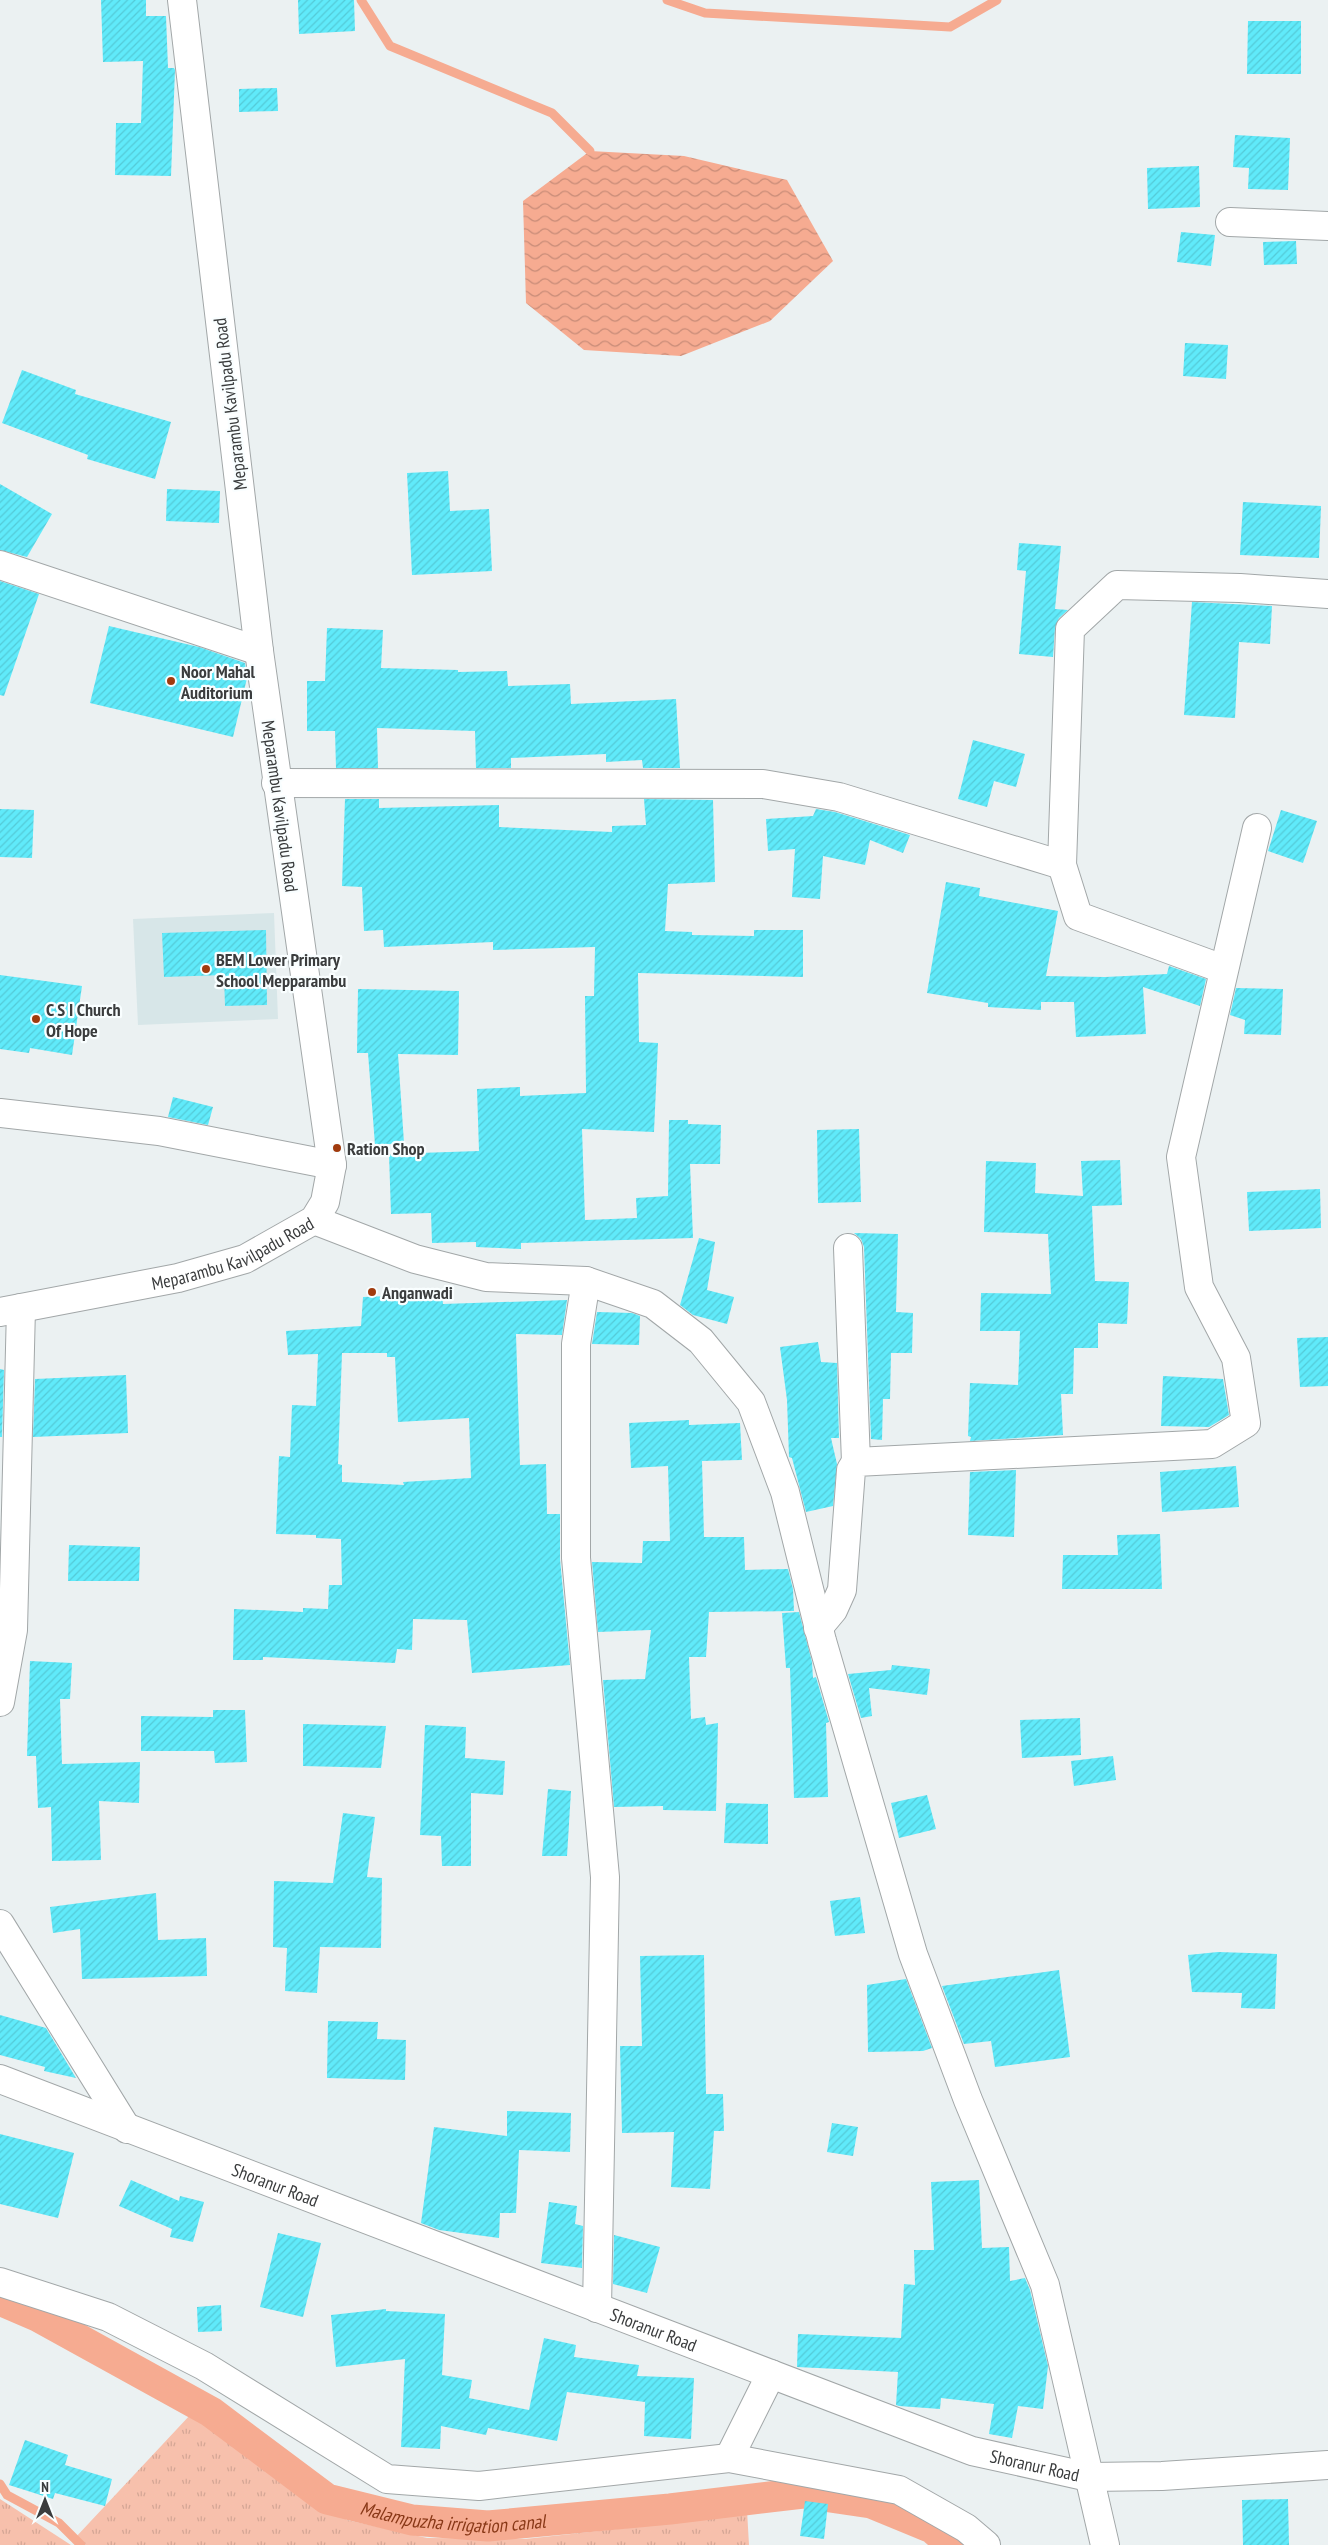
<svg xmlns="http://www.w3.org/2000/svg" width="1328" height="2545" font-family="'PT Sans Narrow',sans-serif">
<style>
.built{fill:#d7e6e8}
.grass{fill:url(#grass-tufts)}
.water{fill:url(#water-waves)}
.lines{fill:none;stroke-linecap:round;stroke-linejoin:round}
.stream{stroke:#f6ab91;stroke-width:9}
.canal{stroke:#f6ab91;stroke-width:31}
.building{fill:url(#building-hatch);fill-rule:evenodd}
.minor-casing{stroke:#a2a7a8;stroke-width:30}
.major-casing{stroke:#a2a7a8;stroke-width:30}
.minor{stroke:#fff;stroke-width:28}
.major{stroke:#fff;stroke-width:28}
.poi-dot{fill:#a03b0e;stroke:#f9feff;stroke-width:2}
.labels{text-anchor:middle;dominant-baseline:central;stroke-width:4.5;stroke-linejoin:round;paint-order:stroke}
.street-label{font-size:18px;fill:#3a3c3d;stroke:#f9feff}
.poi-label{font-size:18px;font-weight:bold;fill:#3a3c3d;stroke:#f9feff;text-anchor:start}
.water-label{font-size:19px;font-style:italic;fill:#893817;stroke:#f9feff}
</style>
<defs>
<pattern id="grass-tufts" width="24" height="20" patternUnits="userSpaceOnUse" patternTransform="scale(1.25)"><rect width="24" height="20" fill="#f7c0ac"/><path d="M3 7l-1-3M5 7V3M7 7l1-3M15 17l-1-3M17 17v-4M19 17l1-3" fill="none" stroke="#d4a695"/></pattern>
<pattern id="water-waves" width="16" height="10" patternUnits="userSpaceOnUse" patternTransform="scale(1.25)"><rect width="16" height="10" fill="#f6ab91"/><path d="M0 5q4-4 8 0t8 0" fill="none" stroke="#c88c78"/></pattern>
<pattern id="building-hatch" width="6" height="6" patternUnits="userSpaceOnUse" patternTransform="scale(1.25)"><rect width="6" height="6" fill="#60eafa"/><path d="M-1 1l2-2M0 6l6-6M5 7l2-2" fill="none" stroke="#54cad7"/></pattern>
</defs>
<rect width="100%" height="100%" fill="#ebf1f2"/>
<path class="built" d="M 274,913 L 278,1019 L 138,1025 L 133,919 Z"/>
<g class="grass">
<path d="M 191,2414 L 347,2520 L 427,2538 L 525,2539 L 627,2528 L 718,2512 L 747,2510 L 749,2545 L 86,2545 L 75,2538 Z"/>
<path d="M 0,2499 L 71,2545 L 0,2545 Z"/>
</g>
<path class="water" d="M 590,151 L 684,156 L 787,180 L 833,261 L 770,321 L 681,356 L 584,350 L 526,303 L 523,201 Z"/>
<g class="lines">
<g class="stream">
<path d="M 361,0 L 390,46 L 552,113 L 590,151"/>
<path d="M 667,0 L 705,13 L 950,27 L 997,0"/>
<path d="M 0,2484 L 7,2495 L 59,2523 L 81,2545"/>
</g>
<path class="canal" id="s1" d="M 0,2300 L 37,2316 L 211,2412 L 327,2499 L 412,2520 L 488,2526 L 670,2509 L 803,2493 L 871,2503 L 932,2528 L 952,2545"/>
</g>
<g class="building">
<path d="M 101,0 L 146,0 L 146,16 L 166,16 L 168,68 L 174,68 L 175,70 L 171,176 L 115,175 L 116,123 L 141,123 L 143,61 L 103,62 Z"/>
<path d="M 298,0 L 354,0 L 355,31 L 299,34 Z"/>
<path d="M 1248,21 L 1301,21 L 1301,74 L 1247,74 Z"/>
<path d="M 277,88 L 278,111 L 239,112 L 239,89 Z"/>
<path d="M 1235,135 L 1290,138 L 1288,190 L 1248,189 L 1249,168 L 1233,167 Z"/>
<path d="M 1199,166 L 1200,207 L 1148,209 L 1147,168 Z"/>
<path d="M 1181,232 L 1215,235 L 1211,266 L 1177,262 Z"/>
<path d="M 1296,241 L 1297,264 L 1264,265 L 1263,242 Z"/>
<path d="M 1185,343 L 1228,345 L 1226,379 L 1183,376 Z"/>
<path d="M 22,370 L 76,390 L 75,394 L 171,422 L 155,479 L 87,459 L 88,455 L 2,423 Z"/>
<path d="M 448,471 L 450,511 L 489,509 L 492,571 L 412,575 L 407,473 Z"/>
<path d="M 0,484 L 52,514 L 27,557 L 0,550 Z"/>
<path d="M 167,489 L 220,491 L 219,523 L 166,521 Z"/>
<path d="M 1243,502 L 1321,506 L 1319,558 L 1240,555 Z"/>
<path d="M 1019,543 L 1061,546 L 1055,609 L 1068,610 L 1059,618 L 1055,628 L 1053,657 L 1019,654 L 1026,571 L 1017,570 Z"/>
<path d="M 0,581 L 39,594 L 4,696 L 0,695 Z"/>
<path d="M 1192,602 L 1272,606 L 1270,644 L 1239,642 L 1235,718 L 1184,715 Z"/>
<path d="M 109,626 L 199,647 L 245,663 L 247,678 L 233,737 L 90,703 Z"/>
<path d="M 327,628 L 383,630 L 381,668 L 458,670 L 458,672 L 507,671 L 508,686 L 570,684 L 571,704 L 676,699 L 680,768 L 643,768 L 642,760 L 606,762 L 606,754 L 511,758 L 511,768 L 476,768 L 475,731 L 377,728 L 378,768 L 336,768 L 335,731 L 307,731 L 307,681 L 325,681 Z"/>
<path d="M 973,740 L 1025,754 L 1016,787 L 994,781 L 987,807 L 958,799 Z"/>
<path d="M 345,799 L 379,799 L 379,808 L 499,805 L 499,827 L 612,832 L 612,826 L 646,825 L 644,799 L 713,800 L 715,882 L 668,884 L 665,931 L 692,932 L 692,935 L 754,936 L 754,930 L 803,930 L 803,977 L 638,973 L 639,1042 L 658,1043 L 654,1132 L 582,1129 L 585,1220 L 637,1218 L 636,1198 L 668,1196 L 669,1120 L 688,1120 L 688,1124 L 721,1125 L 720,1164 L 690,1164 L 693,1238 L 521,1243 L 521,1249 L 476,1247 L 476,1242 L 432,1243 L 431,1213 L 391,1214 L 389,1154 L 479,1151 L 477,1089 L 520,1087 L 520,1096 L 586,1093 L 585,996 L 594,996 L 595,947 L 493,950 L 493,942 L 384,947 L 383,930 L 364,931 L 362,887 L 342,886 Z"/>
<path d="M 0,809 L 34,810 L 32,858 L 0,857 Z"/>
<path d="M 816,809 L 835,812 L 910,835 L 903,853 L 870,840 L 865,865 L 823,856 L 820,899 L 792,897 L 795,849 L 768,851 L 766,819 L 813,816 Z"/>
<path d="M 1281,810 L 1317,821 L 1303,863 L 1268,851 Z"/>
<path d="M 946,882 L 980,888 L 979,896 L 1058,911 L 1046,976 L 1105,977 L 1167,974 L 1169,966 L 1206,979 L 1200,1006 L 1143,987 L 1146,1034 L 1076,1037 L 1074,1002 L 1041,1002 L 1041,1010 L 988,1007 L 988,1003 L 927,993 Z"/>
<path d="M 266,930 L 267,1005 L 225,1006 L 224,975 L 164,977 L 162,933 Z"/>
<path d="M 0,975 L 82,986 L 72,1055 L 30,1048 L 29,1053 L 0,1049 Z"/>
<path d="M 1236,988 L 1283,989 L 1281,1035 L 1244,1034 L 1245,1020 L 1230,1015 Z"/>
<path d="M 358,989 L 459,991 L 458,1055 L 398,1054 L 404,1143 L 375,1145 L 368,1053 L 357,1053 Z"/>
<path d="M 173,1097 L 213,1107 L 208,1125 L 168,1117 Z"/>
<path d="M 859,1129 L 861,1202 L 818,1203 L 817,1130 Z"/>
<path d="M 1120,1160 L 1122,1205 L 1092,1206 L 1095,1281 L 1129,1282 L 1127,1324 L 1098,1323 L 1098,1348 L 1074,1348 L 1073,1394 L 1061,1394 L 1063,1435 L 970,1441 L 971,1437 L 968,1436 L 970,1383 L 1018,1385 L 1020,1331 L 980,1331 L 981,1293 L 1051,1294 L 1048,1234 L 984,1232 L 986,1161 L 1036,1163 L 1035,1193 L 1083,1196 L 1081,1161 Z"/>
<path d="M 1320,1189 L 1321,1228 L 1249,1231 L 1247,1192 Z"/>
<path d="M 854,1233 L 898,1234 L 896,1312 L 913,1313 L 912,1353 L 891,1353 L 890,1399 L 883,1399 L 882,1440 L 871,1439 L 864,1247 L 861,1239 Z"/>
<path d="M 699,1238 L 715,1242 L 707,1290 L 734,1297 L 727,1324 L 693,1315 L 680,1305 Z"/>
<path d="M 442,1294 L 443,1304 L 567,1300 L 562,1335 L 516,1334 L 520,1465 L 546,1464 L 547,1514 L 560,1514 L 560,1559 L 570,1665 L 472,1673 L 467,1620 L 413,1619 L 412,1650 L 397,1649 L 395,1663 L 263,1657 L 263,1660 L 233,1660 L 234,1609 L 303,1612 L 303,1608 L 328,1609 L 329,1585 L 342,1585 L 341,1539 L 316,1538 L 316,1535 L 276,1534 L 279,1456 L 290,1457 L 292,1405 L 316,1406 L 318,1354 L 288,1355 L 286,1331 L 361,1326 L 363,1297 ZM 342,1353 L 387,1353 L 387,1357 L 395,1357 L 398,1422 L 469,1418 L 471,1478 L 403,1482 L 404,1485 L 342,1482 L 342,1465 L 338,1464 Z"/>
<path d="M 597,1312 L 632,1313 L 640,1316 L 639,1345 L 592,1344 Z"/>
<path d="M 1328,1337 L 1328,1386 L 1300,1387 L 1297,1338 Z"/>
<path d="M 818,1342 L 821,1362 L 837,1363 L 839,1438 L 831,1438 L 837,1464 L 833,1506 L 806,1512 L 792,1458 L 789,1457 L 787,1400 L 780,1347 Z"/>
<path d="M 0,1369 L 4,1370 L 2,1437 L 0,1437 Z"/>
<path d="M 126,1375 L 128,1433 L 33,1437 L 35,1379 Z"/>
<path d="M 1163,1376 L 1223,1379 L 1229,1415 L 1209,1427 L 1161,1426 Z"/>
<path d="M 689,1420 L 689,1425 L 740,1423 L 742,1460 L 702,1461 L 704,1537 L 744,1537 L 745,1570 L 788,1569 L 793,1589 L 794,1611 L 709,1612 L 706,1657 L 689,1657 L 691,1719 L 705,1717 L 706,1725 L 718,1723 L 716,1811 L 663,1810 L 663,1806 L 614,1807 L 603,1680 L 645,1679 L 651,1630 L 598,1632 L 592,1562 L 642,1563 L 643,1541 L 670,1541 L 668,1466 L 631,1468 L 629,1423 Z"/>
<path d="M 1236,1466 L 1239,1507 L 1162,1512 L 1160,1472 Z"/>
<path d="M 1016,1470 L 1014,1537 L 968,1535 L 970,1472 Z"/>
<path d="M 1160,1534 L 1162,1589 L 1062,1589 L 1063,1555 L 1118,1555 L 1117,1535 Z"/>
<path d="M 69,1545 L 140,1547 L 139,1581 L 68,1581 Z"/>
<path d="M 799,1612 L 812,1662 L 813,1678 L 816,1677 L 829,1722 L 826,1723 L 828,1797 L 794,1798 L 790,1668 L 786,1668 L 782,1613 Z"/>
<path d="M 30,1661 L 72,1663 L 70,1699 L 60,1699 L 62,1764 L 140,1762 L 139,1803 L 99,1801 L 101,1860 L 52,1861 L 51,1807 L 38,1808 L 36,1756 L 27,1756 Z"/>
<path d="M 892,1665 L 930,1669 L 927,1695 L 869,1688 L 872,1716 L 861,1718 L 848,1674 L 891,1670 Z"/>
<path d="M 213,1710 L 245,1710 L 247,1762 L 215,1763 L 214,1751 L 141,1751 L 141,1716 L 213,1717 Z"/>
<path d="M 1080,1718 L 1081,1755 L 1022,1758 L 1020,1720 Z"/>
<path d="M 303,1724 L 386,1726 L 381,1768 L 303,1766 Z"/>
<path d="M 425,1725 L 466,1727 L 465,1758 L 505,1761 L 503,1795 L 471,1793 L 471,1866 L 442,1866 L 441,1836 L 420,1835 Z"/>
<path d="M 1113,1756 L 1116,1780 L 1074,1786 L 1071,1761 Z"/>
<path d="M 548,1789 L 571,1791 L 567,1856 L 542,1856 Z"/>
<path d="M 927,1795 L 936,1829 L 899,1838 L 891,1803 Z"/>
<path d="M 726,1803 L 768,1804 L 768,1844 L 724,1843 Z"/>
<path d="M 343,1813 L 375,1817 L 367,1877 L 382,1878 L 381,1948 L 320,1947 L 317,1993 L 285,1991 L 287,1948 L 273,1947 L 274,1881 L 333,1883 Z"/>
<path d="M 156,1893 L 158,1940 L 206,1938 L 207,1976 L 82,1979 L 80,1929 L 53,1933 L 50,1907 Z"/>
<path d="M 860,1897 L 865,1933 L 835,1936 L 830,1901 Z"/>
<path d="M 1218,1952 L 1277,1954 L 1275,2009 L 1241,2008 L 1242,1993 L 1192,1992 L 1188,1955 Z"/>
<path d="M 704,1955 L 706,2094 L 723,2094 L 724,2131 L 714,2131 L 710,2189 L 671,2187 L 674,2132 L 622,2133 L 620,2046 L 642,2046 L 640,1956 Z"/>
<path d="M 1059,1970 L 1070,2057 L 995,2067 L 991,2041 L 964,2044 L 942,1986 Z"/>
<path d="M 906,1979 L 932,2048 L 923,2051 L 868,2052 L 867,1985 Z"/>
<path d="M 0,2015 L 46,2028 L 76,2078 L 44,2071 L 45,2067 L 0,2055 Z"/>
<path d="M 328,2021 L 378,2022 L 377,2039 L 406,2040 L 405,2080 L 327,2078 Z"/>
<path d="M 507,2111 L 571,2113 L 570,2152 L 519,2150 L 516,2213 L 500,2213 L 499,2238 L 439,2230 L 421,2223 L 434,2127 L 507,2136 Z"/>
<path d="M 832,2123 L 858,2127 L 853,2156 L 827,2152 Z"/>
<path d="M 0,2134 L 74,2153 L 58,2218 L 0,2204 Z"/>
<path d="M 131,2180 L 179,2201 L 180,2196 L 204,2202 L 193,2242 L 170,2237 L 172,2229 L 119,2206 Z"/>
<path d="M 979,2180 L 982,2248 L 1009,2247 L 1010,2281 L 1025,2278 L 1030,2290 L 1048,2366 L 1043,2409 L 1018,2406 L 1012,2438 L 989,2434 L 994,2404 L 941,2398 L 940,2409 L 899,2406 L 896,2405 L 898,2372 L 797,2367 L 798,2334 L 901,2338 L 904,2284 L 915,2285 L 914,2250 L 934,2250 L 931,2182 Z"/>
<path d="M 549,2202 L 577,2206 L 575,2224 L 583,2226 L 582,2268 L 541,2263 Z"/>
<path d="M 278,2233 L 321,2243 L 303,2317 L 260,2307 Z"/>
<path d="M 614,2235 L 660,2247 L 647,2293 L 613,2284 Z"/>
<path d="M 221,2305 L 222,2331 L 198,2332 L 197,2307 Z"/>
<path d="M 386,2309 L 386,2311 L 445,2314 L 442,2375 L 472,2380 L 469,2398 L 529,2410 L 544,2338 L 576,2345 L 574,2357 L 639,2365 L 637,2376 L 694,2378 L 691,2439 L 644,2436 L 645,2402 L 567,2392 L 557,2441 L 488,2428 L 486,2435 L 441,2426 L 440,2449 L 401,2447 L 405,2359 L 336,2367 L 331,2315 Z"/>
<path d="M 25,2440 L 68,2455 L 65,2465 L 112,2479 L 105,2506 L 55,2493 L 53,2499 L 9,2485 Z"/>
<path d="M 1288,2499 L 1289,2545 L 1243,2545 L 1242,2500 Z"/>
<path d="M 805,2501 L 828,2504 L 824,2539 L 800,2536 Z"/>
</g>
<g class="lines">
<g class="minor-casing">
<g id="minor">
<path d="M 1230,222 L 1328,226"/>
<path d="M 0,565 L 259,651"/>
<path d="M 276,783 L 763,784 L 839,797 L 1062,865"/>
<path d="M 1223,969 L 1078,916 L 1062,865 L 1070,629 L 1117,585 L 1240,588 L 1328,594"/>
<path d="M 0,1113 L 159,1131 L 332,1165"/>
<path d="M 314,1220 L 415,1259 L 486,1277 L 586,1281 L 653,1304 L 701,1341 L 751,1402 L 785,1492 L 822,1641 L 913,1954 L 968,2100 L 1045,2285 L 1105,2545"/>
<path d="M 848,1248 L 856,1462"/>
<path d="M 586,1281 L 576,1344 L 576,1558 L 605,1877 L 597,2308"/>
<path d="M 818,1628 L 833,1610 L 842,1590 L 851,1470 L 856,1462 L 1212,1444 L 1246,1423 L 1236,1358 L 1199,1287 L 1181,1157 L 1257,828"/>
<path d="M 0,1702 L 13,1630 L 21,1308"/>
<path d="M 0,1924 L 127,2129"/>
<path d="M 0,2282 L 108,2317 L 204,2366 L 387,2479 L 479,2486 L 729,2458 L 899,2490 L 966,2528 L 986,2545"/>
<path d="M 729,2458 L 771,2374"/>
</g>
</g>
<g class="major-casing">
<g id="major">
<path id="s2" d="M 0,1312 L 178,1278 L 245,1259 L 314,1220 L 325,1202 L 332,1165 L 259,651 L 182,0"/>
<path id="s3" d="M 0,2079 L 972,2451 L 1089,2477 L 1162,2476 L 1328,2465"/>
</g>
</g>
<use href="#minor" class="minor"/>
<use href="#major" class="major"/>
</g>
<g class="poi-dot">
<circle cx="171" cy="681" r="5"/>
<circle cx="206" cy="969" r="5"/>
<circle cx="36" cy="1019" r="5"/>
<circle cx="337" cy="1148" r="5"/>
<circle cx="372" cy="1292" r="5"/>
</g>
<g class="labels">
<g class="street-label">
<text transform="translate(230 404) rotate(-97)">Meparambu Kavilpadu Road</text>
<text transform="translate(280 806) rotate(82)">Meparambu Kavilpadu Road</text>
<text stroke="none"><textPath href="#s2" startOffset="241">Meparambu Kavilpadu Road</textPath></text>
<text stroke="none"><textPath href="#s3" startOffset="295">Shoranur Road</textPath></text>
<text stroke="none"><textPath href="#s3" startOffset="700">Shoranur Road</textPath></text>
<text stroke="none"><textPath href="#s3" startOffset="1105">Shoranur Road</textPath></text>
</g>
<g class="poi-label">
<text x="181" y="671">Noor Mahal<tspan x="181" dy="21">Auditorium</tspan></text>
<text x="216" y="959">BEM Lower Primary<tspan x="216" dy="21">School Mepparambu</tspan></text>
<text x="46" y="1009">C S I Church<tspan x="46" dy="21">Of Hope</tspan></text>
<text x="347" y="1148">Ration Shop</text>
<text x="382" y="1292">Anganwadi</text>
</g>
<g class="water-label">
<text stroke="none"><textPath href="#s1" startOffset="512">Malampuzha irrigation canal</textPath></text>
</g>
</g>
<g transform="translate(45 2500)" stroke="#f9feff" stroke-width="4" paint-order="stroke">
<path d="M0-4L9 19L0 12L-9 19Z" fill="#3a3c3d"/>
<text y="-8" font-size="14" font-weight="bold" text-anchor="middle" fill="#3a3c3d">N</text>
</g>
</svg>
